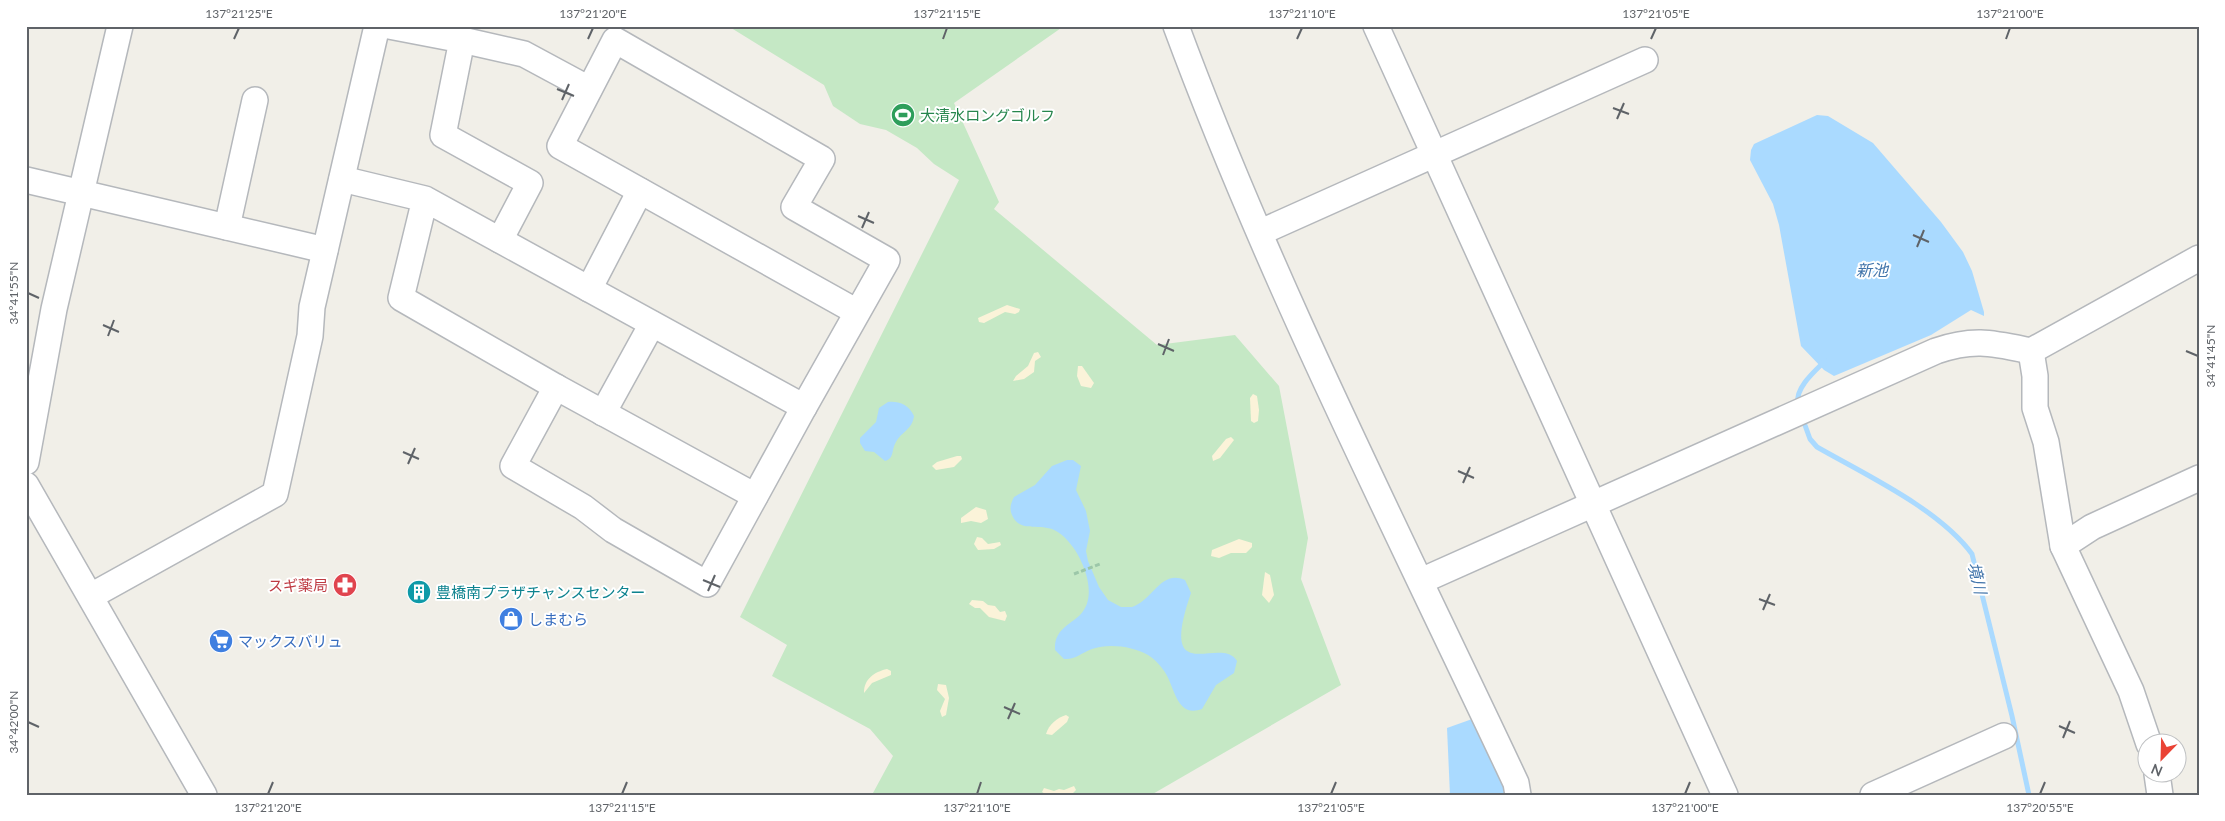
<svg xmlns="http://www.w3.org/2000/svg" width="2225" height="821" font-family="Lato,'Noto Sans JP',sans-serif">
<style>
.green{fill:#c5e8c5}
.sand{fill:#fbf3d9}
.water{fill:#aadaff}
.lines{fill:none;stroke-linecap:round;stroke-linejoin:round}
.stream{stroke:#aadaff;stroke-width:5}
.minor-casing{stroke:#b5b8bc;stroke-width:28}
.path{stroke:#9cc7a9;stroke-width:3;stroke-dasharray:5 2.5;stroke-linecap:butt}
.minor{stroke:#fff;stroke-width:25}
.ticks{fill:none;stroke:#5f6368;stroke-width:2}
.labels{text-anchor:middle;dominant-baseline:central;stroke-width:4;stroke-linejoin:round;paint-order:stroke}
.leisure-label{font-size:15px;fill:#27864d;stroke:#fff;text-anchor:start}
.health-label{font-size:15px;fill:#be3a42;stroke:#fff;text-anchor:end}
.culture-label{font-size:15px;fill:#0d838f;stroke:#fff;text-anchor:start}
.shop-label{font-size:15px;fill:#366cbe;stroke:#fff;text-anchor:start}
.water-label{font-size:16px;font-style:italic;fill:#4174aa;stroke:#fff}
.neatline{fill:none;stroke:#5f6368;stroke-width:2}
.ticks-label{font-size:12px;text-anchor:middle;fill:#5f6368}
</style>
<rect width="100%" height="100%" fill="#f1efe8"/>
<path class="green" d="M 728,26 L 1064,26 L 954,103 L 999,202 L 994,209 L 1157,345 L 1235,335 L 1279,386 L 1308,538 L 1301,579 L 1341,685 L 1151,795 L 873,793 L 893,756 L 870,729 L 772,676 L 787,645 L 740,617 L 959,180 L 934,164 L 917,148 L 886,130 L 860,124 L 833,106 L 824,85 Z"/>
<g class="sand">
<path d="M 1007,305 L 1020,309 L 1019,312 L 1015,314 L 1005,312 L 984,323 L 979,322 L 978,318 Z"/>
<path d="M 1034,353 L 1038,352 L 1041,357 L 1035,361 L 1034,372 L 1024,379 L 1013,381 L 1016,376 L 1028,366 Z"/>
<path d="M 1078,366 L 1082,366 L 1094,383 L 1091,388 L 1081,386 L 1077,376 Z"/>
<path d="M 1253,394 L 1257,396 L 1259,410 L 1258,421 L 1254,423 L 1251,421 L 1250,398 Z"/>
<path d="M 1231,437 L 1234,440 L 1220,458 L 1213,461 L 1212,456 L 1226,439 Z"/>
<path d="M 957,456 L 961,456 L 962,459 L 954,467 L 936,470 L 932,466 L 937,462 Z"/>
<path d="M 976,507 L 986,510 L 988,519 L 981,523 L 971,521 L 961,523 L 961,518 Z"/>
<path d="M 977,537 L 982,538 L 988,544 L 1000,542 L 1001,545 L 994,549 L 978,550 L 974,544 Z"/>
<path d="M 1239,539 L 1252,543 L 1252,547 L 1246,553 L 1231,553 L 1219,558 L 1211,556 L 1212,550 Z"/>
<path d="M 1265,572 L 1270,575 L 1274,595 L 1269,603 L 1262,595 Z"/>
<path d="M 972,600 L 983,601 L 988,605 L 995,606 L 1000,612 L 1005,611 L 1007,616 L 1005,621 L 989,617 L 980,608 L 975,608 L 969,604 Z"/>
<path d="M 887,669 L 891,671 L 891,675 L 872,683 L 864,693 C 864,679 874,672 887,669 Z"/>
<path d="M 938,684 L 946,685 L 949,698 L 946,715 L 942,717 L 940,711 L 945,699 L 937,690 Z"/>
<path d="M 1066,715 L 1069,717 L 1067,722 L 1052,735 L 1046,734 C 1049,724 1057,718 1066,715 Z"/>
<path d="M 1074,786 L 1076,790 L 1071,795 L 1047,795 L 1042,792 L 1044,788 L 1054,791 L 1059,789 L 1064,790 Z"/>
</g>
<g class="water">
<path d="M 1817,115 L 1828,116 L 1873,143 L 1941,222 L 1963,252 L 1972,271 L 1984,312 L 1984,316 L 1971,310 L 1931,335 L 1834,376 L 1824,370 L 1801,346 L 1779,225 L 1773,204 L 1750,160 L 1751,150 L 1754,144 Z"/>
<path d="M 888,402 C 899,401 909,405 914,416 C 912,430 902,431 896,442 C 891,450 895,458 885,461 L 874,452 L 865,451 L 860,443 L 860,438 L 876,422 L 879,408 Z"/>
<path d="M 1067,460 L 1073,460 L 1081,466 L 1076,490 L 1086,511 L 1090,531 L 1086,551 L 1088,561 L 1099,587 L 1108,600 L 1121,607 L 1132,607 C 1153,600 1161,569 1185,580 L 1191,593 C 1157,691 1221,634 1237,661 L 1234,673 L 1216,685 L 1202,709 C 1177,718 1175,689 1166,674 C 1162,667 1155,659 1148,655 C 1133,646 1108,643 1092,649 C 1081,653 1075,660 1064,659 L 1055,650 C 1054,630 1068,626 1080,615 C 1097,598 1086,567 1075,550 C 1070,543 1064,535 1056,531 C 1042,522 1020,534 1012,515 C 1009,508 1011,503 1014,497 L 1035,485 L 1052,466 Z"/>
<path d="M 1475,718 L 1501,771 L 1505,795 L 1450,795 L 1447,728 Z"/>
</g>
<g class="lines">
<g class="stream">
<path d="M 1798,403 C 1795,388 1815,371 1825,361"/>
<path d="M 1802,417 L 1810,439 L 1817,447 C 1866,475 1939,509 1972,554 L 2012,716 L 2029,795"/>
</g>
<g class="minor-casing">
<g id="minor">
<path d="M 389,26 L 462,40 L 443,135 L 530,183 L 500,240"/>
<path d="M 1176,26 C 1270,280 1393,522 1508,766 L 1516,783 L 1518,795"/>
<path d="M 1376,26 L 1725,795"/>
<path d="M 462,40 L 524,54 L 589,89"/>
<path d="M 342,179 L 425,199 L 804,407 L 707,584 L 613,530 L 583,507 L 513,466 L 556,387 L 401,298 L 425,199"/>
<path d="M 26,180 L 325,250"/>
<path d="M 227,227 L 255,100"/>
<path d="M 1261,232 L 1645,60"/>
<path d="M 589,289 L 640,191"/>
<path d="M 2031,351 L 2035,376 L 2035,408 L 2046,442 L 2063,546 L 2131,691 L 2149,744"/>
<path d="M 556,387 L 755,496"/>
<path d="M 804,407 L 887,260 L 794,207 L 822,159 L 615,40 L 560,146 L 857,312"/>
<path d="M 603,413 L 652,324"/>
<path d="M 26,462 L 54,309 L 120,26"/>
<path d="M 26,485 L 204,795"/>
<path d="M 2063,546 L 2092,527 L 2199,478"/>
<path d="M 1421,581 L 1936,351 C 1974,338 1992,343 2031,351 L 2199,258"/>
<path d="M 91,596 L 275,494 L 310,336 L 312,307 L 377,26"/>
<path d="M 2157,774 L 2160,795"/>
<path d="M 1873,795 L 2004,736"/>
</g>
</g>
<path class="path" d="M 1074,574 L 1100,564"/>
<use href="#minor" class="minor"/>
</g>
<path class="ticks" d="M 234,39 L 239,28M 588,39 L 593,28M 943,39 L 947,28M 1297,39 L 1302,28M 1651,39 L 1656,28M 2006,39 L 2010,28M 557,89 L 574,96M 562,100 L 569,84M 1613,108 L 1629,114M 1617,119 L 1624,103M 858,216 L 874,223M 862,228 L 869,212M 1913,235 L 1929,242M 1917,247 L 1924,230M 28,293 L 39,298M 103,325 L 119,332M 108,336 L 114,320M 1158,344 L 1174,351M 2186,351 L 2198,356M 1163,355 L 1169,339M 403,452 L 419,459M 408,464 L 415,448M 1458,471 L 1474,478M 1463,483 L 1470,467M 703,580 L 720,587M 708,591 L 715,575M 1759,599 L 1775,605M 1763,610 L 1770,594M 1004,707 L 1020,714M 1008,719 L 1015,703M 28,722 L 39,727M 2059,726 L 2075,733M 2063,738 L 2070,721M 268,794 L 273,782M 622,794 L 627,782M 977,794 L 981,782M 1331,794 L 1336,782M 1685,794 L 1690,782M 2040,794 L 2045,782"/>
<defs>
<g id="stadium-disc" transform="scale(1.25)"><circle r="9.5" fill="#2e9e5b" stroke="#fff"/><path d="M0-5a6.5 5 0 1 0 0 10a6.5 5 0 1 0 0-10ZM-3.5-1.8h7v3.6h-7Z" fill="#fff"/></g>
<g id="pharmacy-disc" transform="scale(1.25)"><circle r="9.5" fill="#e0444e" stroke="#fff"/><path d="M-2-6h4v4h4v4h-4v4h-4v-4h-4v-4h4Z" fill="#fff"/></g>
<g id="building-disc" transform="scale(1.25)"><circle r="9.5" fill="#0f9aa8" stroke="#fff"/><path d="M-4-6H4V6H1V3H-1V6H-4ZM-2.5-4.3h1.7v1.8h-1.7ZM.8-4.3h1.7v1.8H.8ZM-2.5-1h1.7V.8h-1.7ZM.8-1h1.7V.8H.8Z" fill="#fff"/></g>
<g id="shop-disc" transform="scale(1.25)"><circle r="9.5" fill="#3f7fe0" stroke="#fff"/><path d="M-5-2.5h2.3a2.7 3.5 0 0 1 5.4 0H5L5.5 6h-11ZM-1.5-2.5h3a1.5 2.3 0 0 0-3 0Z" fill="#fff"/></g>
<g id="supermarket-disc" transform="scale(1.25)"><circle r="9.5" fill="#3f7fe0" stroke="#fff"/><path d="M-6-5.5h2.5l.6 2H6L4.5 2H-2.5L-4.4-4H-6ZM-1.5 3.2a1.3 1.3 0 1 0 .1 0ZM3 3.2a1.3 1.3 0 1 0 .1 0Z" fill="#fff"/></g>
</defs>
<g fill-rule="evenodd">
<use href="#stadium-disc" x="903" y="115"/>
<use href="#pharmacy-disc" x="345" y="585"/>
<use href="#building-disc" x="419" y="592"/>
<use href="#shop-disc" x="511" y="619"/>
<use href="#supermarket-disc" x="221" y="641"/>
</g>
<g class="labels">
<g class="leisure-label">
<text x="920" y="115">大清水ロングゴルフ</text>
</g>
<g class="health-label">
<text x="328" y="585">スギ薬局</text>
</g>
<g class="culture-label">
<text x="436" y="592">豊橋南プラザチャンスセンター</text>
</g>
<g class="shop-label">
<text x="528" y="619">しまむら</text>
<text x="238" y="641">マックスバリュ</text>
</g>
<g class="water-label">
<text x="1872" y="269">新池</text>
<text transform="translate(1978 578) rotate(77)">境川</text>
</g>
</g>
<rect width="2225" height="821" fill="none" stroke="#ffffff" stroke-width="55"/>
<g transform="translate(2162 758) rotate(203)"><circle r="24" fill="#ffffff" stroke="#bfc1c3"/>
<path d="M0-4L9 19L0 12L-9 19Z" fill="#ea4335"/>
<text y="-8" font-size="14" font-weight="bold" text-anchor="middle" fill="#5f6368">N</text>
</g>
<rect x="28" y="28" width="2170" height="766" class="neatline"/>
<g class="ticks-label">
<text x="239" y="18">137°21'25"E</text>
<text x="593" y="18">137°21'20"E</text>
<text x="947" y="18">137°21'15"E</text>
<text x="1302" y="18">137°21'10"E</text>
<text x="1656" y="18">137°21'05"E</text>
<text x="2010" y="18">137°21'00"E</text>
<text transform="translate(14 293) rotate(-90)" y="4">34°41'55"N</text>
<text transform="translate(2211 356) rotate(-90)" y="4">34°41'45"N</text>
<text transform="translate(14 722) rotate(-90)" y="4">34°42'00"N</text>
<text x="268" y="812">137°21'20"E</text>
<text x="622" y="812">137°21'15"E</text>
<text x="977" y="812">137°21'10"E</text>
<text x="1331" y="812">137°21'05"E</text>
<text x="1685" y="812">137°21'00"E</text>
<text x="2040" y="812">137°20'55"E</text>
</g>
</svg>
